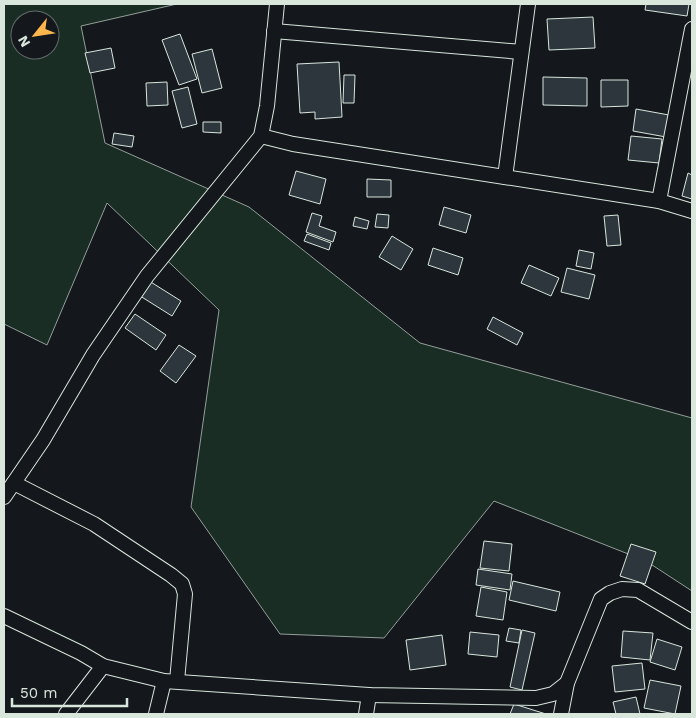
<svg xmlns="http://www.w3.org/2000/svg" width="696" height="718" font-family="'Work Sans',sans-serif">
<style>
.green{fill:#1a2d24;stroke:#939e99;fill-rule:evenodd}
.building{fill:#2c363c;stroke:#d8e6dc}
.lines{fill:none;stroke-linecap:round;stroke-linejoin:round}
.street-casing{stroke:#d8e6dc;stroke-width:16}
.street{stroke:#14181c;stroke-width:14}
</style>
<rect width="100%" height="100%" fill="#14181c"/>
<path class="green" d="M 4,4 L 177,4 L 81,26 L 105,143 L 249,207 L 420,343 L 692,418 L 692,591 L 646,561 L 494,501 L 384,638 L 280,634 L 191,507 L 219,310 L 107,203 L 47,345 L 4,324 ZM 20,20 L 50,20 L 50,50 L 20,50 Z"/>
<g class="building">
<path d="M 646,4 L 689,4 L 687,16 L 645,10 Z"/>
<path d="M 593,17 L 595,48 L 549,50 L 547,19 Z"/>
<path d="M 180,34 L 197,79 L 179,85 L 162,40 Z"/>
<path d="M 111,48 L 115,68 L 90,73 L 85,53 Z"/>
<path d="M 212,49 L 222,88 L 202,93 L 192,54 Z"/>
<path d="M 339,62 L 342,117 L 315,119 L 315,112 L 300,113 L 297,64 Z"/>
<path d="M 344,75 L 355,75 L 354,103 L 343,103 Z"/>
<path d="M 543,77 L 587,78 L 587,106 L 543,105 Z"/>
<path d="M 601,80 L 628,80 L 628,106 L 601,107 Z"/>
<path d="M 167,82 L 168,105 L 147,106 L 146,83 Z"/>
<path d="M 188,87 L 197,124 L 182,128 L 172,91 Z"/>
<path d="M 636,109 L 669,115 L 666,137 L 633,131 Z"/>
<path d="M 203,122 L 221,122 L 221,133 L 203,132 Z"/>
<path d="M 114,133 L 134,136 L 132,147 L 112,144 Z"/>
<path d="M 631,136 L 662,139 L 659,163 L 628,160 Z"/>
<path d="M 296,171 L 326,179 L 320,204 L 289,195 Z"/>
<path d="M 688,173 L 692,175 L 692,199 L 682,196 Z"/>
<path d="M 367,179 L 391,180 L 391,197 L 367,197 Z"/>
<path d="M 444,207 L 471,215 L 466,233 L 439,225 Z"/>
<path d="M 312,213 L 322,216 L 319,226 L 336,232 L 333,242 L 306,232 Z"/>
<path d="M 377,214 L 389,215 L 388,228 L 375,227 Z"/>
<path d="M 618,215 L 621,245 L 607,246 L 604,216 Z"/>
<path d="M 355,217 L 369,221 L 367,229 L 353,226 Z"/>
<path d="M 307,234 L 331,243 L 329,250 L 304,241 Z"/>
<path d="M 392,236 L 413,249 L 401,270 L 379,257 Z"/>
<path d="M 433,248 L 463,258 L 458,275 L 428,265 Z"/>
<path d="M 579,250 L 594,253 L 591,269 L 576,266 Z"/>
<path d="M 529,265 L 559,278 L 551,296 L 521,283 Z"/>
<path d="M 567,268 L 595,275 L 589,299 L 561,292 Z"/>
<path d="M 146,279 L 181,301 L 172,316 L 137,294 Z"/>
<path d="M 135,314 L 166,335 L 156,350 L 125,328 Z"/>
<path d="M 493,317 L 523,333 L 517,345 L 487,329 Z"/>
<path d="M 179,345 L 196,356 L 176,383 L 160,371 Z"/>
<path d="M 484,541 L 512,544 L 509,571 L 480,568 Z"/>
<path d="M 631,544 L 656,552 L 645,584 L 620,576 Z"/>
<path d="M 478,569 L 512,574 L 510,590 L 476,585 Z"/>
<path d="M 513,581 L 560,592 L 556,611 L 509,600 Z"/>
<path d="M 481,587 L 507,592 L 503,620 L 476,616 Z"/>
<path d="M 509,628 L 521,630 L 519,643 L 506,641 Z"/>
<path d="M 522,630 L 535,633 L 522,690 L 510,687 Z"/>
<path d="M 623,631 L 653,633 L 650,660 L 621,657 Z"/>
<path d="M 470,632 L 499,635 L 497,657 L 468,654 Z"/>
<path d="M 442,635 L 446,665 L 410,670 L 406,640 Z"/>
<path d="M 657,639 L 682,647 L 675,670 L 650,662 Z"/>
<path d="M 642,663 L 645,689 L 615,692 L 612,666 Z"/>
<path d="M 650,680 L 681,686 L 675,714 L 644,708 Z"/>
<path d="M 636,697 L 640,714 L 616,714 L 613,702 Z"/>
<path d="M 514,704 L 546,714 L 510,714 Z"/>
</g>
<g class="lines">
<g class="street-casing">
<g id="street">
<path d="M 274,31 L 521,52"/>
<path d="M 261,136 L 293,144 L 659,201 L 692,211"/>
<path d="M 505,177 L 528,4"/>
<path d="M 659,201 L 692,29"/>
<path d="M 14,483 L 94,524 L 171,575 L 182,584 L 185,594 L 177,681"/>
<path d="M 4,497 L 43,440 L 93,355 L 147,276 L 261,136 L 267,106 L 277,4"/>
<path d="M 4,616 L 81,653 L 103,666 L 164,681 L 369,695 L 536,698 L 553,694 L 567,683"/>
<path d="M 66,714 L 103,666"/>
<path d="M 156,714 L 164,681"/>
<path d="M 366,714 L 369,695"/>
<path d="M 561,714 L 567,683 L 601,599 L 610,593 L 622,589 L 638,590 L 692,622"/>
</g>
</g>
<use href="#street" class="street"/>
</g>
<rect width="696" height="718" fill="none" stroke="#d8e6dc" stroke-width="10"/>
<g transform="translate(35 35) rotate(240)"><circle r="24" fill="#14181c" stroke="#626a69"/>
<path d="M0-4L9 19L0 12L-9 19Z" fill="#ffb74d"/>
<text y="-8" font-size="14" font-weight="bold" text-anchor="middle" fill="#d8e6dc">N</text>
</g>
<path d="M12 698v8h115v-8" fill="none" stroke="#d8e6dc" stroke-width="2.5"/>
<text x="20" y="698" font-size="15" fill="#d8e6dc" stroke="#14181c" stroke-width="4" paint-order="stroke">50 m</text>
</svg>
